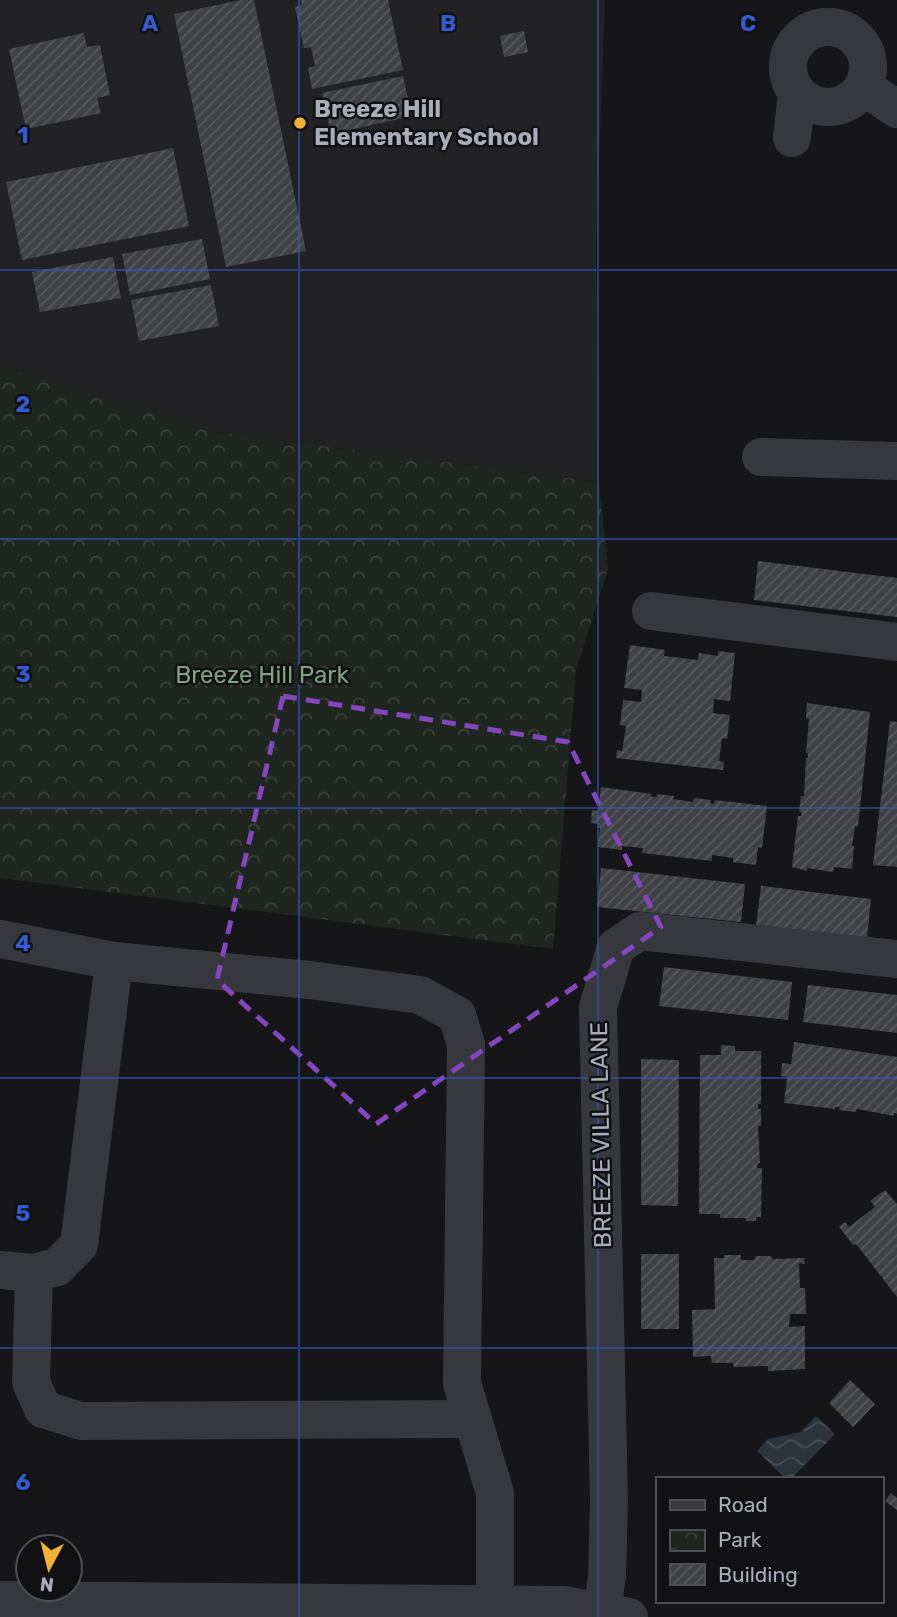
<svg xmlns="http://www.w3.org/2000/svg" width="897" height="1617" font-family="Rubik,sans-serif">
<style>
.built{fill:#222225}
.park{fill:url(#park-crowns)}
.water{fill:url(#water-waves)}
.building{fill:url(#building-hatch)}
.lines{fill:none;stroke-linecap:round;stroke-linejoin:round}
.minor{stroke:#37383d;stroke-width:38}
.marked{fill:none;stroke:#8446be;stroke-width:5;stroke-dasharray:14 9;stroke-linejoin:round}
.grid{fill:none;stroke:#325cd3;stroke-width:2;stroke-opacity:0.55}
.poi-dot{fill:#f2b134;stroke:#111113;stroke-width:2.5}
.labels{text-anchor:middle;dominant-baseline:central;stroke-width:5;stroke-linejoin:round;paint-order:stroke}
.poi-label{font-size:24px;font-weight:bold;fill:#a8adb8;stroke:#111113;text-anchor:start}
.park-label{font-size:24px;fill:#7fa381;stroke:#111113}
.street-label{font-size:24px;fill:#a8adb8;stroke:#111113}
.grid-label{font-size:23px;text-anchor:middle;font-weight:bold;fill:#325cd3;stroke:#111113;stroke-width:5;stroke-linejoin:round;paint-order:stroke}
</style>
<defs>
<pattern id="park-crowns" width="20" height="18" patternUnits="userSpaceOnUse" patternTransform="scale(1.75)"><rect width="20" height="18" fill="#1e261f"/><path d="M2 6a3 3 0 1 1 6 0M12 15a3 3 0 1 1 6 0" fill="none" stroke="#3c433d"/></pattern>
<pattern id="water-waves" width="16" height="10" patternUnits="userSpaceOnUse" patternTransform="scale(1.75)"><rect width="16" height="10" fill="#2c353c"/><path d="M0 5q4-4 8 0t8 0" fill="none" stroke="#485056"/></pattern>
<pattern id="building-hatch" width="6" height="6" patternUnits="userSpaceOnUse" patternTransform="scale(1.75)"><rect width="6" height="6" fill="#404145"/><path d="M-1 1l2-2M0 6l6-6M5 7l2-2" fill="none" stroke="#595a5e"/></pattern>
</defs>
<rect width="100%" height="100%" fill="#161618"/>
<path class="built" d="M 0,0 L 605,0 L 596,245 L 599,482 L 214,432 L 0,367 Z"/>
<path class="park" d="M 0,366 L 214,432 L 599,482 L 608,569 L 576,670 L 553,949 L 0,878 Z"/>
<path class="water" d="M 816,1416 L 835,1434 L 791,1479 L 786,1479 L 757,1451 L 768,1439 L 801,1432 Z"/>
<g class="building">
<path d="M 241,0 L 254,0 L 306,251 L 226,267 L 174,14 Z"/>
<path d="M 301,0 L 388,0 L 403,70 L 312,89 L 308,68 L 315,66 L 311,47 L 304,48 L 295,7 L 302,5 Z"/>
<path d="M 524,31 L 528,52 L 504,57 L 500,36 Z"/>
<path d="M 84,33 L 87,47 L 100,45 L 110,95 L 97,98 L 101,113 L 26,129 L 9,49 Z"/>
<path d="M 403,76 L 412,116 L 331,134 L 322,93 Z"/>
<path d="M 173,148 L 189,226 L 22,260 L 6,182 Z"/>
<path d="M 202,239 L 210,279 L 130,295 L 122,254 Z"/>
<path d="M 113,257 L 121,298 L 40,312 L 32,272 Z"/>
<path d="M 211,285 L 219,326 L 139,341 L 131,300 Z"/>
<path d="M 758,561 L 897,578 L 897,617 L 754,600 Z"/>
<path d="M 630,645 L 665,650 L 664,656 L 698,660 L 699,653 L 718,656 L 718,651 L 735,653 L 730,701 L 714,699 L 713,713 L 730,715 L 727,739 L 722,738 L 719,761 L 724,762 L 723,770 L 616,758 L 617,750 L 622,751 L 626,726 L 620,725 L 623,700 L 641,702 L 642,690 L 624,688 Z"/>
<path d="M 807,703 L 870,712 L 858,827 L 855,826 L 852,846 L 854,846 L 852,869 L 834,867 L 833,872 L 807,868 L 807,871 L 792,867 L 798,816 L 801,816 L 802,813 L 799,812 L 801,796 L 804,796 L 806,758 L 808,758 L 808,753 L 806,753 L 809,719 L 806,718 Z"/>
<path d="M 890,721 L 897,722 L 897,867 L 873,865 Z"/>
<path d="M 601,787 L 652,794 L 651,797 L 657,797 L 657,794 L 674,796 L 673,799 L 693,802 L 694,798 L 711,800 L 710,803 L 714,804 L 715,800 L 767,806 L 762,848 L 758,847 L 756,865 L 733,862 L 733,858 L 712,855 L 712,861 L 642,853 L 643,848 L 622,846 L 622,850 L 598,847 L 600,828 L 597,827 L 598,824 L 591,823 L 592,810 L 598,811 Z"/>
<path d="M 601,868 L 745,884 L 741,922 L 597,907 Z"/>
<path d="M 761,886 L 871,899 L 867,938 L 756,925 Z"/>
<path d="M 664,967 L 792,982 L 788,1020 L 659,1006 Z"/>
<path d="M 808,985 L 897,995 L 897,1033 L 803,1022 Z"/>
<path d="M 794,1042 L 897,1057 L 897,1114 L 894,1113 L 894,1116 L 857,1109 L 856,1112 L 839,1110 L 840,1107 L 835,1107 L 835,1109 L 784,1103 L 787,1077 L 781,1076 L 782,1063 L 791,1064 Z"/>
<path d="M 721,1045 L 735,1046 L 735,1051 L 761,1051 L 761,1104 L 758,1104 L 758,1109 L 761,1109 L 761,1126 L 758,1126 L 760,1163 L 758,1163 L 757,1168 L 762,1168 L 761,1217 L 756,1217 L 756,1221 L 746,1221 L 746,1218 L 720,1218 L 720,1214 L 699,1214 L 700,1055 L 721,1055 Z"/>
<path d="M 641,1059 L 679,1060 L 678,1206 L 641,1205 Z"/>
<path d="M 885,1190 L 897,1204 L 897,1297 L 856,1244 L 853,1245 L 839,1227 L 845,1222 L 849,1227 L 875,1207 L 870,1201 Z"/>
<rect x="641" y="1254" width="38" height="75"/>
<path d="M 724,1255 L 741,1255 L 741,1260 L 754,1260 L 756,1256 L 770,1256 L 773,1259 L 804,1258 L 805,1264 L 799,1263 L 800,1288 L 805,1288 L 806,1314 L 790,1314 L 789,1327 L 805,1326 L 805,1369 L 768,1371 L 768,1366 L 734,1367 L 733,1363 L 712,1363 L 711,1356 L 693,1357 L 692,1310 L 715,1309 L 714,1258 L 724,1258 Z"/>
<path d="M 850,1380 L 875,1404 L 853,1427 L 829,1403 Z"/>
<path d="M 891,1493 L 897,1498 L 897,1510 L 885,1501 Z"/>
</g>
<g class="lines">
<g class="minor">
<circle cx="828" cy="67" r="40"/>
<path d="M 864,87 L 897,109"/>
<path d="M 792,138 L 797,92"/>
<path d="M 761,457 L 897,461"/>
<path d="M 651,611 L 897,642"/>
<path d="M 0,939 L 114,961 L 310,980 L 420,995 L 457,1015 L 466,1044 L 462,1383 L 495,1493 L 495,1604"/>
<path d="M 0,1270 L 34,1273 L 57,1267 L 79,1245 L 114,961"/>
<path d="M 34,1273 L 31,1382 L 43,1409 L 81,1421 L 473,1419"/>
<path d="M 0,1600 L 564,1605 L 629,1617"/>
<path d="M 602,1612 L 607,1576 L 609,1501 L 598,1007 L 616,947 L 640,931 L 897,959"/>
</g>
</g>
<path class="marked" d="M 283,696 L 568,742 L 661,927 L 376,1124 L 217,980 Z"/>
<path class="grid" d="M 299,0 L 299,1617M 598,0 L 598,1617M 0,270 L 897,270M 0,539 L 897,539M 0,808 L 897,808M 0,1078 L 897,1078M 0,1348 L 897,1348"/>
<circle class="poi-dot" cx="300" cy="123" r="7"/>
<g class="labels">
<g class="poi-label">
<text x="314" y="109">Breeze Hill<tspan x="314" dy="28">Elementary School</tspan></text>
</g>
<g class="park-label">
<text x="262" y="675">Breeze Hill Park</text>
</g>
<g class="street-label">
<text transform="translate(601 1135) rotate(-91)">BREEZE VILLA LANE</text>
</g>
</g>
<g class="grid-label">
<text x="150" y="31">A</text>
<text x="448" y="31">B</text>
<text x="748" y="31">C</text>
<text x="23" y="143">1</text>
<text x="23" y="412">2</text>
<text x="23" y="682">3</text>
<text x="23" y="951">4</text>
<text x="23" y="1221">5</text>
<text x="23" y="1490">6</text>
</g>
<rect x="656" y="1477" width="228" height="126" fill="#111113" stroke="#4d4f55" stroke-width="2"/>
<rect x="670" y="1500" width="35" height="10" fill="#37383d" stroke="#4d4f55" stroke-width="2"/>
<text x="718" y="1512" font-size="21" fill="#a8adb8">Road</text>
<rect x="670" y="1530" width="35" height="21" fill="url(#park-crowns)" stroke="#4d4f55" stroke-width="2"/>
<text x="718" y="1547" font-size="21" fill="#a8adb8">Park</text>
<rect x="670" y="1564" width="35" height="21" fill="url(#building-hatch)" stroke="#4d4f55" stroke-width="2"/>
<text x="718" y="1582" font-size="21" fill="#a8adb8">Building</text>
<g transform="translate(49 1568) rotate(187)"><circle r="33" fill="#111113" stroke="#4d4f55" stroke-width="2"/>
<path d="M0-5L12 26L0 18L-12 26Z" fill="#f2b134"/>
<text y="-10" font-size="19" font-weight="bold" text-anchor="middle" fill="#a8adb8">N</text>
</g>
</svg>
